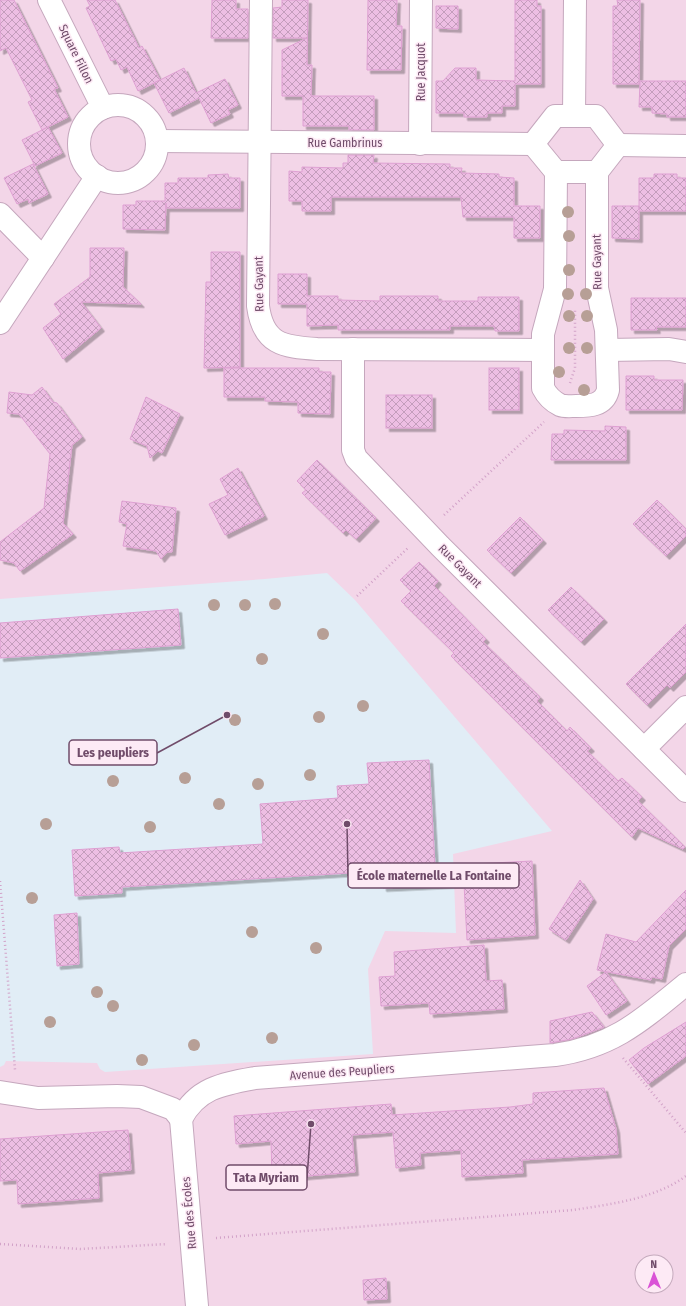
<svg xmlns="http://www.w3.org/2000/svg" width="686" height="1306" font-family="'Fira Sans Condensed',sans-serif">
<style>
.residential{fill:#f3d6e8;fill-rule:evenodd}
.education{fill:#e1edf6}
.building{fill:url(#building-cross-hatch);stroke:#dea0d2;filter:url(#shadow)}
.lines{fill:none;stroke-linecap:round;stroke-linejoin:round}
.minor-casing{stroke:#c5a7bd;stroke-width:24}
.path{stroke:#d2a2c8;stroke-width:2.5;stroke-dasharray:1 3;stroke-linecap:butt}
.minor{stroke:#fff;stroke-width:22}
.tree{fill:#b79f96}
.labels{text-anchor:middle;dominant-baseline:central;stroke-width:3;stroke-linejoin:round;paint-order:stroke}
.street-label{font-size:12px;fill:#704c6a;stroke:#fdeaf5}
.leader{fill:none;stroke:#704c6a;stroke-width:1.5}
.callout-dot{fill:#704c6a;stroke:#fdeaf5;stroke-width:1.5}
.callout{fill:#fdeaf5;stroke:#704c6a;stroke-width:1.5}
.callout-label{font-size:13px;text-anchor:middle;font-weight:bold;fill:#704c6a}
</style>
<defs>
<pattern id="building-cross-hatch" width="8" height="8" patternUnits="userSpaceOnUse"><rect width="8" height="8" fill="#edbee3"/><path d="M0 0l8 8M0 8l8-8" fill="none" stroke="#c49dbc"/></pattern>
<filter id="shadow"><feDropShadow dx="3.5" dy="3.5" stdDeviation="0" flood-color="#0004"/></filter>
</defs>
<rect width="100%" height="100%" fill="#fae4f1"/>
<path class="residential" d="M 0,0 L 686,0 L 686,1306 L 0,1306 ZM 642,1262 L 666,1262 L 666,1286 L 642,1286 Z"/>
<path class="education" d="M 327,573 L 355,600 L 552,831 L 453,854 L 456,933 L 385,931 L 368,969 L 373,1054 L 105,1072 L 100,1069 L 97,1063 L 6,1061 L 4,1065 L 0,1067 L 0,599 L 265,579 Z"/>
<g class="building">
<path d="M 0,0 L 14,0 L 58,88 L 54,89 L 68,117 L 42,130 L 28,102 L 32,100 L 6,48 L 0,51 Z"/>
<path d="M 87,0 L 115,0 L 139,48 L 142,46 L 160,80 L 138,91 L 127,67 L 121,70 L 116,59 L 111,61 L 86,8 L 90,6 Z"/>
<path d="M 212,0 L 236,0 L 236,9 L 248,9 L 248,38 L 211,38 Z"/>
<path d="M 282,0 L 308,0 L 307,65 L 312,65 L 311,96 L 374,96 L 374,130 L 349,130 L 349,126 L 303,126 L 303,96 L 282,96 L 282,50 L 307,38 L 273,38 L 273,8 L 282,7 Z"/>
<path d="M 368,0 L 397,0 L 396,26 L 402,26 L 401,70 L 367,70 Z"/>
<path d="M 515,0 L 537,0 L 537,6 L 541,6 L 541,84 L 515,84 L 515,106 L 502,106 L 502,113 L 487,113 L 487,117 L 464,117 L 464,113 L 436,113 L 436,81 L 443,81 L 455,68 L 476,68 L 476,80 L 515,81 Z"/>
<path d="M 617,0 L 640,0 L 639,84 L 613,84 L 613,6 L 618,6 Z"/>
<path d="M 436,6 L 458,6 L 458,29 L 436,28 Z"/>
<path d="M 184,68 L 196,93 L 225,79 L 238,105 L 228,110 L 230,114 L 211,123 L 199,98 L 169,113 L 154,83 Z"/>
<path d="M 640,81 L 686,81 L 686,117 L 667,117 L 667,114 L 652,113 L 652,107 L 639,107 Z"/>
<path d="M 48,127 L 62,153 L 35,166 L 22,140 Z"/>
<path d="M 348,155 L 374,155 L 373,163 L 450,164 L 450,168 L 462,168 L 461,173 L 499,174 L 499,177 L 514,178 L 514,206 L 540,206 L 540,238 L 514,238 L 514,217 L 463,217 L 461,197 L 331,197 L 331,211 L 302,211 L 302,201 L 289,201 L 289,171 L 302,172 L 302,167 L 343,168 L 343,163 L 348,163 Z"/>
<path d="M 33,164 L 48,194 L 29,203 L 28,199 L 17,204 L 4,178 Z"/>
<path d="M 228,174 L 229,178 L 240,178 L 240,208 L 166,208 L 166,203 L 165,230 L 123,229 L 123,205 L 136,205 L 136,201 L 165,201 L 165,183 L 178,183 L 178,178 L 208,178 L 208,175 Z"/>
<path d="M 654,174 L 677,174 L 677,178 L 686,178 L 686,211 L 639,211 L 639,239 L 612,238 L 612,206 L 639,206 L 639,210 L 639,178 L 654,178 Z"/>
<path d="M 90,248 L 124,248 L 123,287 L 141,304 L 81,302 L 101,328 L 63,359 L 43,328 L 61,314 L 54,304 L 90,277 Z"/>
<path d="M 211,252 L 240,252 L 240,367 L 204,368 L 206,282 L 211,282 Z"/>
<path d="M 278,274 L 307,274 L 307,296 L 338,296 L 338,300 L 380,301 L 380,296 L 438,296 L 438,301 L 478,301 L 478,297 L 519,297 L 519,331 L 495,331 L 494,326 L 450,326 L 450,330 L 338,330 L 338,325 L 307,326 L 307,304 L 278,304 Z"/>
<path d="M 631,298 L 686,298 L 686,327 L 656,327 L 657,330 L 631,330 Z"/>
<path d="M 224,368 L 319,368 L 319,372 L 331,372 L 330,414 L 298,413 L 298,402 L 265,401 L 265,397 L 224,397 Z"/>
<rect x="489" y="368" width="30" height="42"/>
<path d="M 626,376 L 654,376 L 654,380 L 683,380 L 682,410 L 626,410 Z"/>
<path d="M 42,387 L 53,402 L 57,403 L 82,437 L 72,445 L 63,523 L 73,534 L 20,571 L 14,563 L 0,560 L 0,542 L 44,508 L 50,454 L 19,414 L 7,413 L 9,392 L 32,395 Z"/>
<rect x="386" y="395" width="46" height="33"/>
<path d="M 146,397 L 180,414 L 162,453 L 158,451 L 150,458 L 147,446 L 130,439 Z"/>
<path d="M 605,426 L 626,427 L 626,460 L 551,460 L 552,434 L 564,434 L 564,430 L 605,431 Z"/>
<path d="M 317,460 L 376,518 L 356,539 L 346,530 L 343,533 L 302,493 L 306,490 L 297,481 Z"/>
<path d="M 238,468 L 264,516 L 225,535 L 209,504 L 228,495 L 220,479 Z"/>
<path d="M 657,500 L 686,529 L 686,536 L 666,556 L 633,524 Z"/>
<path d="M 122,501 L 176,508 L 172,552 L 167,552 L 161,559 L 156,551 L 123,546 L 127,524 L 119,522 Z"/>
<path d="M 520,517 L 543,540 L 511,573 L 487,550 Z"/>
<path d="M 419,562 L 438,581 L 434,586 L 486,639 L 483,642 L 540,697 L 537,701 L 567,731 L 570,727 L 591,748 L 587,751 L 618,781 L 622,778 L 642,797 L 638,801 L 685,847 L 683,849 L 638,828 L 632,837 L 451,656 L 454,653 L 401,601 L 411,591 L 400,580 Z"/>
<path d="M 571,587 L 604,619 L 581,642 L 548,610 Z"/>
<path d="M 178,609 L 181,645 L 0,658 L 0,623 Z"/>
<path d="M 686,624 L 686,672 L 670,688 L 667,685 L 647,705 L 626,684 Z"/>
<path d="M 429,760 L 435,866 L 532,861 L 535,935 L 467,940 L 464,884 L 383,888 L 382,871 L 122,887 L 122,893 L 75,896 L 72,850 L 119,847 L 120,853 L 263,844 L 260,804 L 338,798 L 337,786 L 369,784 L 367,763 Z"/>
<path d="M 580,880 L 593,899 L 566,940 L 549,929 Z"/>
<path d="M 686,890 L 686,929 L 669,946 L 662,979 L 652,977 L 651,980 L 597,970 L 606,934 L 636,942 Z"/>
<path d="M 77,913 L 79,964 L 57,966 L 54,915 Z"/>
<path d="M 484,945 L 486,981 L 502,980 L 504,1009 L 430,1014 L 429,1003 L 381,1006 L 379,977 L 395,976 L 394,952 Z"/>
<path d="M 606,972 L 627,1001 L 606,1015 L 587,986 Z"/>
<path d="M 592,1012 L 604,1027 L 572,1039 L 550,1043 L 550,1021 Z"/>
<path d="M 686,1022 L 686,1056 L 648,1084 L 629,1060 L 644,1048 Z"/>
<path d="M 604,1088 L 616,1129 L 618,1154 L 522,1160 L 523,1173 L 462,1177 L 461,1150 L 420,1153 L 421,1165 L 396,1168 L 393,1132 L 352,1135 L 355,1172 L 272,1179 L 271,1141 L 236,1144 L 234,1116 L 391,1104 L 392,1115 L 510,1107 L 533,1104 L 533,1093 Z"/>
<path d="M 128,1130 L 131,1170 L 98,1173 L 99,1198 L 18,1204 L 17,1180 L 0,1181 L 0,1139 Z"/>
<path d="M 386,1278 L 387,1299 L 364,1300 L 363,1280 Z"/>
</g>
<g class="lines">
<g class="minor-casing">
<g id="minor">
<path d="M 49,0 L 103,108"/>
<path d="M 261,0 L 258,306 C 263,344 283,347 317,349 L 542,350"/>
<circle cx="118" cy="144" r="39"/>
<path d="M 555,116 L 596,116 L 618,145 L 597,172 L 556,172 L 533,144 Z"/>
<path d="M 574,116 L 575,0"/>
<path d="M 157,141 L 533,144"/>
<path d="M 420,144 L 421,0"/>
<path d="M 618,145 L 686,146"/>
<path d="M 556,172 L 555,289 L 543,334 L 543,388 C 547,396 552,401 560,405 C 565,407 571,406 576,406 C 589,406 604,406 608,390 L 606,330 L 597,288 L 597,172"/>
<path d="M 0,214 L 43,258"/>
<path d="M 0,323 L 97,176"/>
<path d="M 353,349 L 353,450 L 356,458 L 440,546 L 686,791"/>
<path d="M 607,350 L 669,349 L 686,352"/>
<path d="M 644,749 L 686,707"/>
<path d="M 0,1092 L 38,1098 L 117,1096 L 141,1097 L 173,1109 L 181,1119"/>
<path d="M 181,1119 C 197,1088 222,1084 255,1078 L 555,1055 C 613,1047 642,1020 686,984"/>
<path d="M 181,1119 L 197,1306"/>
</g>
</g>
<g class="path">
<path d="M 570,383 L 575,368 L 575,310"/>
<path d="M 444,515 L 544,422"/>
<path d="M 357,596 L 409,547"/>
<path d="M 0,881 L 15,1070"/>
<path d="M 623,1058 L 686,1133"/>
<path d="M 216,1238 L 573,1210 C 612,1204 654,1199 686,1176"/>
<path d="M 0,1244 L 81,1249 L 167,1244"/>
</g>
<use href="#minor" class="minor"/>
</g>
<g class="tree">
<circle cx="568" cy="212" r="6"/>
<circle cx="569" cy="236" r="6"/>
<circle cx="569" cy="270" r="6"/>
<circle cx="568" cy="294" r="6"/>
<circle cx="586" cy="294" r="6"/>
<circle cx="569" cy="316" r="6"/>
<circle cx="587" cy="316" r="6"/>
<circle cx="569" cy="348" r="6"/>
<circle cx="587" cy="348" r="6"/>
<circle cx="559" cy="372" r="6"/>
<circle cx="584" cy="390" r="6"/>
<circle cx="275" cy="604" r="6"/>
<circle cx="214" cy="605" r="6"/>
<circle cx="245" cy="605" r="6"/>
<circle cx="323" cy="634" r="6"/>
<circle cx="262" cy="659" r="6"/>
<circle cx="363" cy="706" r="6"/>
<circle cx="319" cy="717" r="6"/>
<circle cx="235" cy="720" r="6"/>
<circle cx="310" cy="775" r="6"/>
<circle cx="185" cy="778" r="6"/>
<circle cx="113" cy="781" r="6"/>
<circle cx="258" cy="784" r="6"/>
<circle cx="219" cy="804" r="6"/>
<circle cx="46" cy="824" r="6"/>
<circle cx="150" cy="827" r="6"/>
<circle cx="32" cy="898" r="6"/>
<circle cx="252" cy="932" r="6"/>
<circle cx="316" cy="948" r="6"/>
<circle cx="97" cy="992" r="6"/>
<circle cx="113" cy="1006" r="6"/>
<circle cx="50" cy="1022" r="6"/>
<circle cx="272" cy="1038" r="6"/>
<circle cx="194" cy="1045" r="6"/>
<circle cx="142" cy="1060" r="6"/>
</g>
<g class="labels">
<g class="street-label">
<text transform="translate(76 54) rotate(64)">Square Fillon</text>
<text transform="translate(421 72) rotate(-90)">Rue Jacquot</text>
<text x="345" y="143">Rue Gambrinus</text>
<text transform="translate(597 262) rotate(-91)">Rue Gayant</text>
<text transform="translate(259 284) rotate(-91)">Rue Gayant</text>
<text transform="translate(460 566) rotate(45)">Rue Gayant</text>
<text transform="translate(342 1072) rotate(-4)">Avenue des Peupliers</text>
<text transform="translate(189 1213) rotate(-95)">Rue des Écoles</text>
</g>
</g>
<path class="leader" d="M227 715L157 753M347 824L348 876M311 1124L307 1178"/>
<g class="callout-dot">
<circle cx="227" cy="715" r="4"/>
<circle cx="347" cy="824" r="4"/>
<circle cx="311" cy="1124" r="4"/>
</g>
<g class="callout">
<rect x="69" y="740" width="88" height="25" rx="4"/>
<rect x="348" y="863" width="171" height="25" rx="4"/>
<rect x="226" y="1165" width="81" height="25" rx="4"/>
</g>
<g class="callout-label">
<text x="113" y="757">Les peupliers</text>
<text x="434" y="880">École maternelle La Fontaine</text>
<text x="266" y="1182">Tata Myriam</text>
</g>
<g transform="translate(654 1274) rotate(359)"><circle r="19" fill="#fdeaf5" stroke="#c5abbd"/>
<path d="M0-3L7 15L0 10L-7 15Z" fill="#da53d6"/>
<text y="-6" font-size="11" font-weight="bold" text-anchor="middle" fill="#704c6a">N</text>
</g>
</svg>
